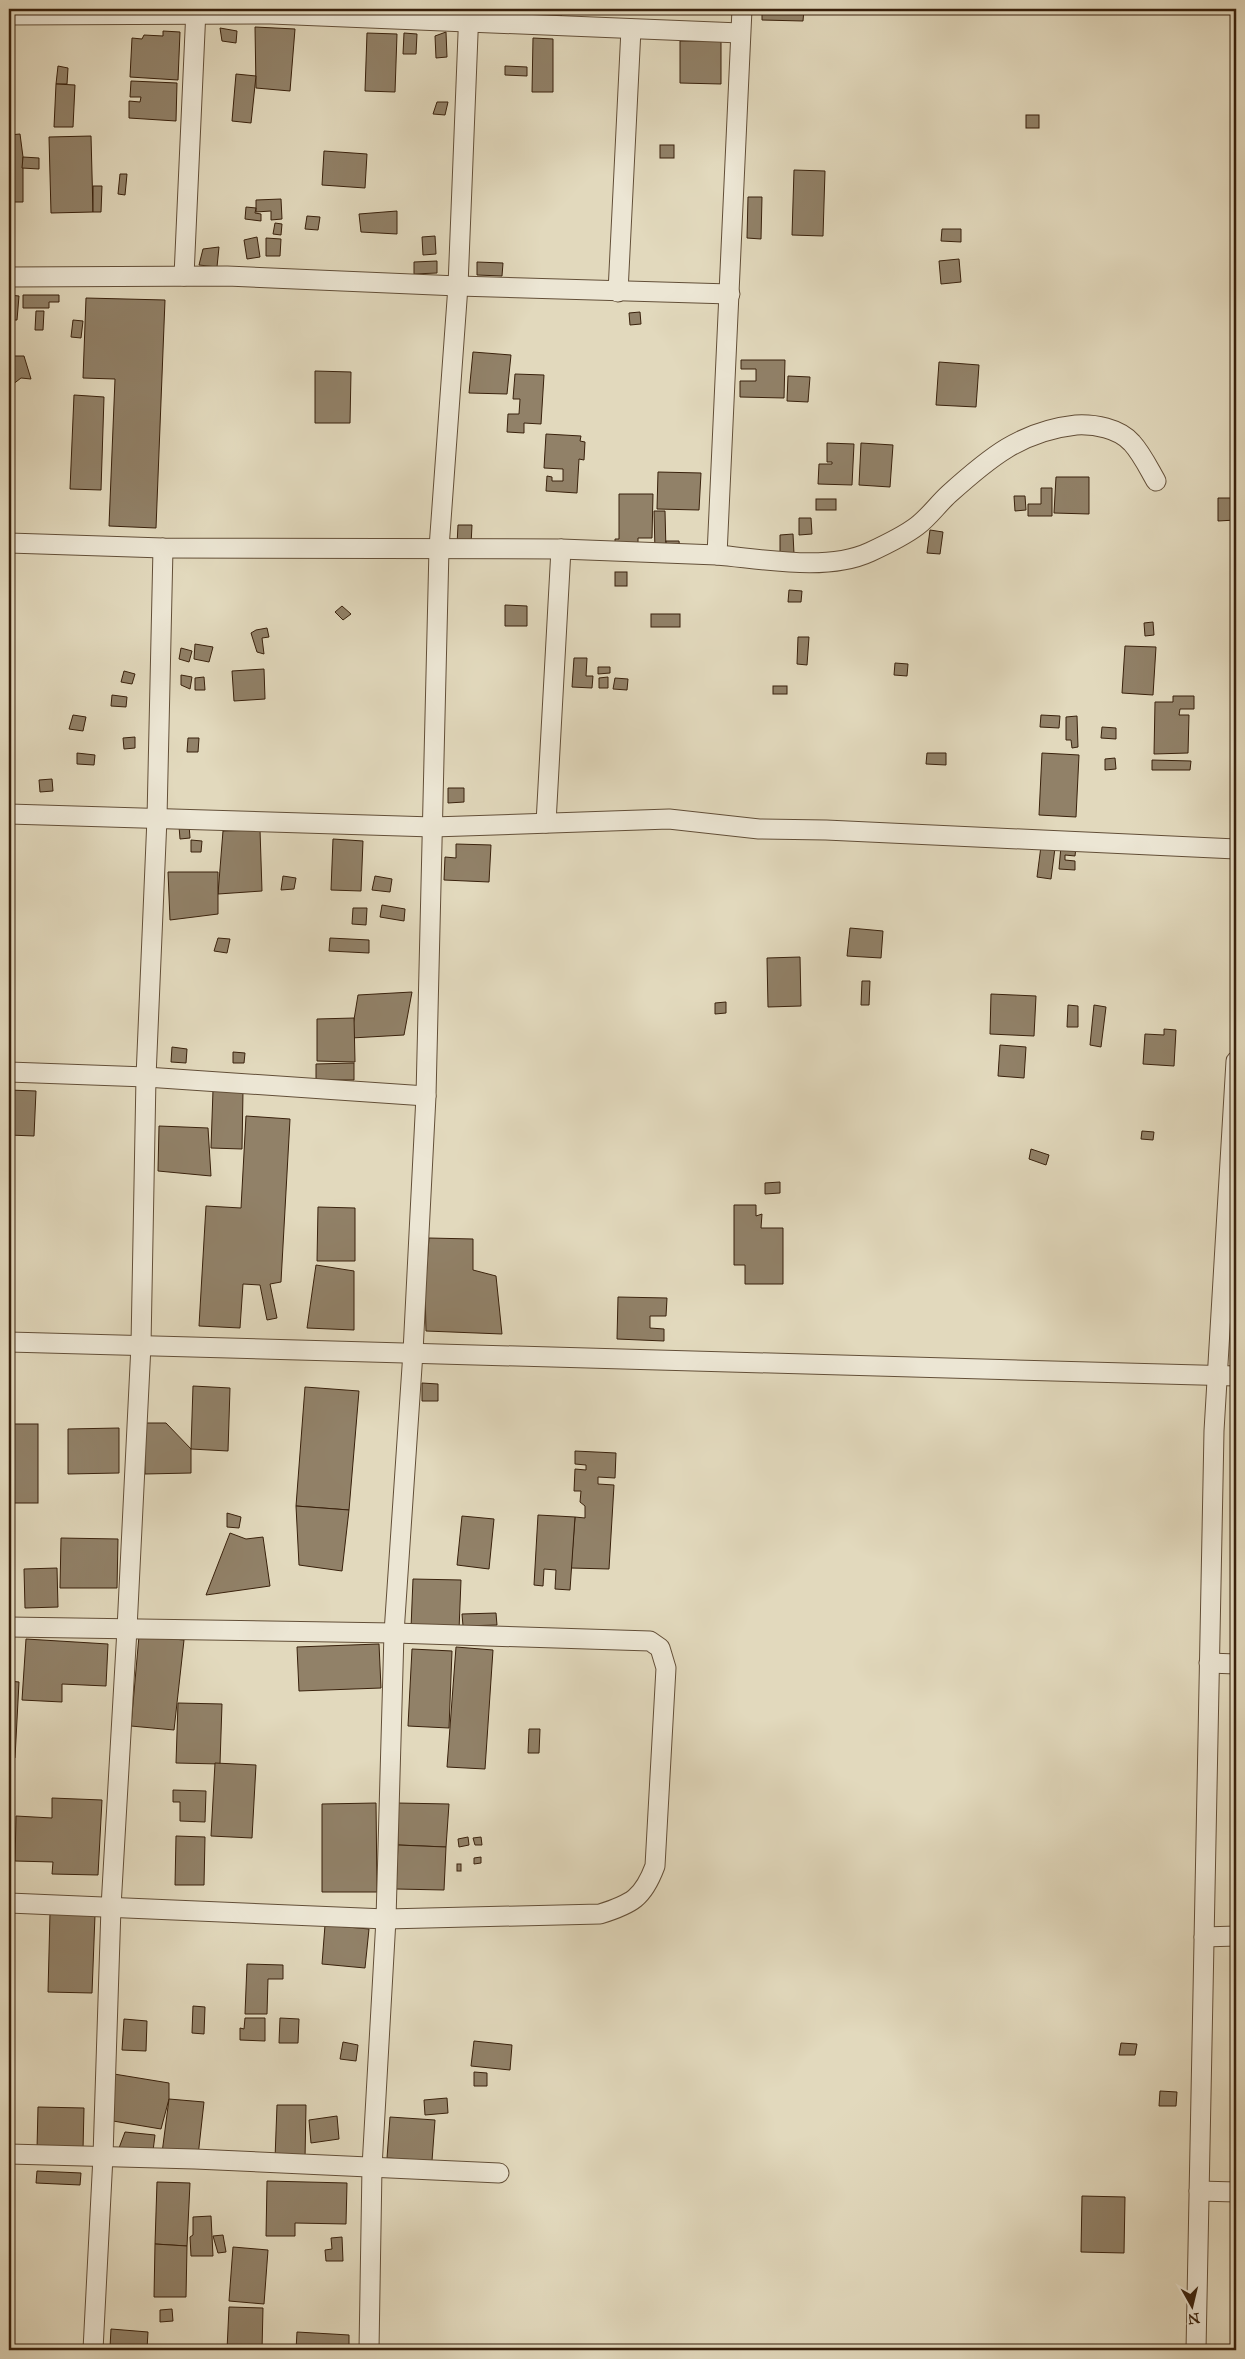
<svg xmlns="http://www.w3.org/2000/svg" width="1245" height="2359" font-family="'IM FELL Great Primer',serif">
<style>
.building{fill:#918168;stroke:#39210c}
.lines{fill:none;stroke-linecap:round;stroke-linejoin:round}
.minor-casing{stroke:#634f38;stroke-width:21}
.minor{stroke:#ece6d4;stroke-width:19}
</style>
<rect width="100%" height="100%" fill="#e2d9bd"/>
<filter id="stains"><feTurbulence type="fractalNoise" baseFrequency=".004" numOctaves="4"/><feColorMatrix values="0 0 0 0 .2 0 0 0 0 .09 0 0 0 0 .02 0 0 0 .5 -.17"/></filter>
<radialGradient id="worn" r=".72"><stop offset=".6" stop-color="#630" stop-opacity="0"/><stop offset="1" stop-color="#630" stop-opacity=".3"/></radialGradient>
<g class="building">
<path d="M 484,9 L 531,9 L 530,18 L 480,18 Z"/>
<path d="M 535,9 L 562,9 L 561,19 L 536,13 Z"/>
<path d="M 762,9 L 804,9 L 803,21 L 762,20 Z"/>
<path d="M 255,27 L 295,29 L 290,91 L 256,88 Z"/>
<path d="M 220,28 L 237,31 L 236,43 L 222,41 Z"/>
<path d="M 163,31 L 180,32 L 178,80 L 130,77 L 132,38 L 142,39 L 144,35 L 163,36 Z"/>
<path d="M 446,32 L 447,57 L 436,58 L 435,36 Z"/>
<path d="M 367,33 L 397,34 L 395,92 L 365,91 Z"/>
<path d="M 404,33 L 417,34 L 416,54 L 403,54 Z"/>
<path d="M 533,38 L 553,39 L 553,92 L 532,92 Z"/>
<path d="M 680,41 L 721,41 L 721,84 L 680,83 Z"/>
<path d="M 58,66 L 68,68 L 67,84 L 56,84 Z"/>
<path d="M 505,66 L 527,67 L 527,76 L 505,75 Z"/>
<path d="M 236,74 L 256,76 L 251,123 L 232,121 Z"/>
<path d="M 131,81 L 177,83 L 176,121 L 129,118 L 129,101 L 140,102 L 141,97 L 130,97 Z"/>
<path d="M 56,84 L 75,85 L 73,127 L 54,127 Z"/>
<path d="M 437,102 L 448,102 L 445,115 L 433,114 Z"/>
<rect x="1026" y="115" width="13" height="13"/>
<path d="M 20,134 L 23,157 L 23,202 L 9,202 L 9,135 Z"/>
<path d="M 91,136 L 93,212 L 51,213 L 49,137 Z"/>
<rect x="660" y="145" width="14" height="13"/>
<path d="M 324,151 L 367,154 L 365,188 L 322,185 Z"/>
<path d="M 23,157 L 39,158 L 39,169 L 22,168 Z"/>
<path d="M 794,170 L 825,171 L 823,236 L 792,235 Z"/>
<path d="M 120,174 L 127,174 L 125,195 L 118,194 Z"/>
<path d="M 93,186 L 102,186 L 101,212 L 93,212 Z"/>
<path d="M 748,197 L 762,197 L 761,239 L 747,238 Z"/>
<path d="M 281,199 L 282,219 L 271,220 L 271,211 L 256,212 L 256,200 Z"/>
<path d="M 246,207 L 256,208 L 255,213 L 261,214 L 261,221 L 245,219 Z"/>
<path d="M 397,211 L 397,234 L 361,232 L 359,214 Z"/>
<path d="M 307,216 L 320,217 L 318,230 L 305,229 Z"/>
<path d="M 275,223 L 282,224 L 281,235 L 273,234 Z"/>
<path d="M 942,229 L 961,229 L 961,242 L 941,241 Z"/>
<path d="M 435,236 L 436,254 L 423,255 L 422,237 Z"/>
<path d="M 257,237 L 260,257 L 247,259 L 244,240 Z"/>
<path d="M 266,238 L 281,239 L 280,256 L 266,256 Z"/>
<path d="M 219,247 L 217,267 L 199,265 L 203,249 Z"/>
<path d="M 959,259 L 961,282 L 941,284 L 939,261 Z"/>
<path d="M 437,261 L 437,273 L 414,274 L 414,262 Z"/>
<path d="M 477,262 L 503,263 L 502,276 L 477,275 Z"/>
<path d="M 9,295 L 19,296 L 17,320 L 10,320 Z"/>
<path d="M 23,295 L 59,295 L 59,302 L 49,302 L 49,308 L 23,308 Z"/>
<path d="M 86,298 L 165,300 L 156,528 L 109,526 L 115,379 L 83,378 Z"/>
<path d="M 36,311 L 44,311 L 43,330 L 35,330 Z"/>
<path d="M 640,312 L 641,324 L 630,325 L 629,313 Z"/>
<path d="M 73,320 L 83,321 L 81,338 L 71,337 Z"/>
<path d="M 473,352 L 511,355 L 507,394 L 469,393 Z"/>
<path d="M 9,356 L 24,356 L 31,379 L 21,378 L 12,385 L 9,384 Z"/>
<path d="M 741,360 L 785,360 L 784,398 L 740,397 L 740,381 L 756,381 L 756,369 L 741,369 Z"/>
<path d="M 939,362 L 979,365 L 976,407 L 936,405 Z"/>
<path d="M 315,371 L 351,372 L 350,423 L 315,423 Z"/>
<path d="M 515,374 L 544,375 L 541,424 L 524,423 L 524,433 L 507,432 L 508,414 L 519,414 L 520,399 L 513,399 Z"/>
<path d="M 788,376 L 810,377 L 808,402 L 787,401 Z"/>
<path d="M 74,395 L 104,397 L 101,490 L 70,489 Z"/>
<path d="M 546,434 L 581,436 L 580,441 L 585,442 L 584,460 L 579,459 L 577,493 L 546,491 L 547,476 L 552,477 L 552,481 L 563,481 L 563,469 L 544,468 Z"/>
<path d="M 827,443 L 854,444 L 852,485 L 818,484 L 819,464 L 832,464 L 832,462 L 827,462 Z"/>
<path d="M 861,443 L 893,445 L 890,487 L 859,485 Z"/>
<path d="M 658,472 L 701,473 L 699,510 L 657,509 Z"/>
<path d="M 1056,477 L 1089,477 L 1089,514 L 1054,513 Z"/>
<path d="M 1234,477 L 1236,477 L 1236,520 L 1218,521 L 1218,498 L 1235,498 Z"/>
<path d="M 1041,488 L 1052,488 L 1052,516 L 1028,516 L 1028,504 L 1041,504 Z"/>
<path d="M 619,494 L 653,494 L 652,538 L 638,538 L 638,551 L 615,551 L 615,539 L 619,539 Z"/>
<path d="M 1014,496 L 1025,496 L 1026,510 L 1015,511 Z"/>
<rect x="816" y="499" width="20" height="11"/>
<path d="M 654,511 L 665,511 L 666,551 L 655,551 Z"/>
<path d="M 799,518 L 811,518 L 812,534 L 799,535 Z"/>
<path d="M 458,525 L 472,525 L 471,545 L 457,545 Z"/>
<path d="M 930,530 L 943,532 L 940,554 L 927,553 Z"/>
<path d="M 793,534 L 794,554 L 780,554 L 780,535 Z"/>
<path d="M 666,541 L 679,541 L 680,551 L 667,551 Z"/>
<rect x="615" y="572" width="12" height="14"/>
<path d="M 789,590 L 802,591 L 801,602 L 788,602 Z"/>
<path d="M 505,605 L 527,606 L 527,626 L 505,626 Z"/>
<path d="M 342,606 L 351,614 L 343,620 L 335,612 Z"/>
<rect x="651" y="614" width="29" height="13"/>
<path d="M 1153,622 L 1154,635 L 1145,636 L 1144,623 Z"/>
<path d="M 267,628 L 269,637 L 262,638 L 264,654 L 257,652 L 251,633 L 256,630 Z"/>
<path d="M 798,637 L 809,637 L 807,665 L 797,664 Z"/>
<path d="M 195,644 L 213,647 L 209,662 L 194,659 Z"/>
<path d="M 1125,646 L 1156,647 L 1153,695 L 1122,693 Z"/>
<path d="M 181,648 L 192,651 L 189,662 L 179,659 Z"/>
<path d="M 574,658 L 587,658 L 586,676 L 593,676 L 592,688 L 572,687 Z"/>
<path d="M 895,663 L 908,664 L 907,676 L 894,675 Z"/>
<path d="M 598,667 L 610,667 L 610,673 L 598,674 Z"/>
<path d="M 264,669 L 265,699 L 234,701 L 232,671 Z"/>
<path d="M 124,671 L 135,674 L 132,684 L 121,682 Z"/>
<path d="M 181,675 L 192,677 L 190,689 L 181,685 Z"/>
<path d="M 204,677 L 205,690 L 195,690 L 195,678 Z"/>
<path d="M 608,677 L 608,688 L 599,688 L 599,678 Z"/>
<path d="M 615,678 L 628,679 L 627,690 L 613,689 Z"/>
<rect x="773" y="686" width="14" height="8"/>
<path d="M 112,695 L 127,697 L 126,707 L 111,706 Z"/>
<path d="M 1173,696 L 1194,696 L 1194,709 L 1180,709 L 1179,715 L 1189,715 L 1188,753 L 1154,754 L 1155,702 L 1173,702 Z"/>
<path d="M 73,715 L 86,717 L 83,731 L 69,729 Z"/>
<path d="M 1041,715 L 1060,716 L 1059,728 L 1040,727 Z"/>
<path d="M 1077,716 L 1078,747 L 1072,748 L 1071,740 L 1066,740 L 1066,717 Z"/>
<path d="M 1102,727 L 1116,728 L 1116,739 L 1101,738 Z"/>
<path d="M 135,737 L 135,748 L 124,749 L 123,738 Z"/>
<path d="M 188,738 L 199,738 L 198,752 L 187,752 Z"/>
<path d="M 77,753 L 95,755 L 94,765 L 77,764 Z"/>
<path d="M 927,753 L 946,753 L 946,765 L 926,764 Z"/>
<path d="M 1042,753 L 1079,755 L 1076,817 L 1039,815 Z"/>
<path d="M 1115,758 L 1116,769 L 1105,770 L 1105,759 Z"/>
<path d="M 1152,760 L 1191,761 L 1190,770 L 1152,770 Z"/>
<rect x="9" y="766" width="3" height="15"/>
<path d="M 52,779 L 53,791 L 40,792 L 39,780 Z"/>
<path d="M 448,788 L 464,788 L 464,802 L 448,803 Z"/>
<path d="M 189,825 L 190,838 L 180,839 L 179,826 Z"/>
<path d="M 260,830 L 262,891 L 218,894 L 223,831 Z"/>
<path d="M 333,839 L 363,841 L 361,891 L 331,890 Z"/>
<path d="M 191,840 L 202,841 L 201,852 L 191,852 Z"/>
<path d="M 456,844 L 491,845 L 489,882 L 444,880 L 445,857 L 456,858 Z"/>
<path d="M 1041,846 L 1055,848 L 1051,879 L 1037,877 Z"/>
<path d="M 1061,846 L 1076,847 L 1075,856 L 1065,855 L 1065,860 L 1075,861 L 1075,870 L 1059,869 Z"/>
<path d="M 168,872 L 218,872 L 218,914 L 170,920 Z"/>
<path d="M 283,876 L 296,878 L 294,889 L 281,890 Z"/>
<path d="M 375,876 L 392,879 L 390,892 L 372,890 Z"/>
<path d="M 382,905 L 405,909 L 404,921 L 380,917 Z"/>
<path d="M 353,908 L 367,908 L 366,925 L 352,924 Z"/>
<path d="M 850,928 L 883,931 L 881,958 L 847,956 Z"/>
<path d="M 218,938 L 230,939 L 227,953 L 214,951 Z"/>
<path d="M 330,938 L 369,940 L 369,953 L 329,951 Z"/>
<path d="M 800,957 L 801,1006 L 768,1007 L 767,958 Z"/>
<path d="M 862,981 L 870,981 L 869,1005 L 861,1005 Z"/>
<path d="M 412,992 L 404,1035 L 351,1038 L 358,995 Z"/>
<path d="M 991,994 L 1036,996 L 1034,1036 L 990,1034 Z"/>
<path d="M 726,1002 L 726,1013 L 715,1014 L 715,1003 Z"/>
<path d="M 1068,1005 L 1078,1006 L 1078,1027 L 1067,1027 Z"/>
<path d="M 1094,1005 L 1106,1007 L 1101,1047 L 1090,1045 Z"/>
<path d="M 354,1018 L 355,1062 L 317,1061 L 317,1019 Z"/>
<path d="M 1164,1029 L 1176,1030 L 1174,1066 L 1143,1064 L 1145,1034 L 1164,1035 Z"/>
<path d="M 1000,1045 L 1026,1047 L 1024,1078 L 998,1076 Z"/>
<path d="M 172,1047 L 187,1049 L 186,1063 L 171,1062 Z"/>
<path d="M 233,1052 L 245,1053 L 244,1063 L 233,1063 Z"/>
<path d="M 354,1063 L 354,1080 L 316,1080 L 316,1064 Z"/>
<path d="M 9,1090 L 36,1091 L 34,1136 L 9,1135 Z"/>
<path d="M 213,1090 L 243,1091 L 242,1149 L 211,1148 Z"/>
<path d="M 246,1116 L 290,1119 L 281,1282 L 270,1284 L 277,1318 L 267,1320 L 260,1285 L 243,1284 L 240,1328 L 199,1326 L 206,1206 L 241,1208 Z"/>
<path d="M 159,1126 L 208,1128 L 211,1176 L 158,1171 Z"/>
<path d="M 1142,1131 L 1154,1132 L 1153,1140 L 1141,1139 Z"/>
<path d="M 1031,1149 L 1049,1155 L 1046,1165 L 1029,1159 Z"/>
<path d="M 780,1182 L 780,1193 L 765,1194 L 765,1183 Z"/>
<path d="M 734,1205 L 756,1205 L 756,1216 L 762,1214 L 761,1228 L 783,1228 L 783,1284 L 745,1284 L 745,1265 L 734,1265 Z"/>
<path d="M 318,1207 L 355,1208 L 355,1261 L 317,1261 Z"/>
<path d="M 429,1238 L 473,1239 L 473,1270 L 496,1276 L 502,1334 L 426,1331 L 425,1291 Z"/>
<path d="M 316,1265 L 354,1271 L 354,1330 L 307,1328 Z"/>
<path d="M 618,1297 L 667,1298 L 666,1316 L 650,1316 L 650,1328 L 664,1329 L 664,1341 L 617,1339 Z"/>
<path d="M 422,1383 L 438,1384 L 438,1401 L 422,1401 Z"/>
<path d="M 193,1386 L 230,1388 L 228,1451 L 191,1449 Z"/>
<path d="M 305,1387 L 359,1391 L 349,1510 L 296,1506 Z"/>
<path d="M 144,1423 L 166,1423 L 191,1449 L 191,1473 L 145,1474 Z"/>
<rect x="9" y="1424" width="29" height="79"/>
<path d="M 119,1428 L 119,1473 L 68,1474 L 68,1429 Z"/>
<path d="M 575,1451 L 616,1453 L 615,1478 L 598,1477 L 598,1484 L 614,1485 L 609,1569 L 571,1568 L 575,1517 L 585,1518 L 585,1506 L 580,1502 L 581,1491 L 574,1491 L 575,1469 L 586,1470 L 586,1465 L 575,1464 Z"/>
<path d="M 296,1506 L 349,1510 L 342,1571 L 299,1565 Z"/>
<path d="M 227,1513 L 241,1517 L 239,1528 L 227,1527 Z"/>
<path d="M 538,1515 L 575,1517 L 570,1590 L 555,1589 L 556,1570 L 544,1569 L 543,1586 L 534,1585 Z"/>
<path d="M 462,1516 L 494,1519 L 489,1569 L 457,1565 Z"/>
<path d="M 230,1533 L 246,1539 L 263,1537 L 270,1586 L 206,1595 Z"/>
<path d="M 61,1538 L 118,1539 L 117,1588 L 60,1588 Z"/>
<path d="M 57,1568 L 58,1607 L 25,1608 L 24,1569 Z"/>
<path d="M 413,1579 L 461,1580 L 459,1630 L 411,1628 Z"/>
<path d="M 496,1613 L 497,1625 L 463,1626 L 462,1614 Z"/>
<path d="M 139,1636 L 184,1640 L 174,1730 L 131,1726 Z"/>
<path d="M 26,1639 L 108,1644 L 106,1686 L 62,1684 L 62,1702 L 22,1700 Z"/>
<path d="M 379,1644 L 381,1688 L 299,1691 L 297,1647 Z"/>
<path d="M 456,1647 L 493,1650 L 485,1769 L 447,1767 Z"/>
<path d="M 412,1649 L 452,1651 L 449,1728 L 408,1726 Z"/>
<path d="M 9,1681 L 19,1682 L 15,1758 L 9,1757 Z"/>
<path d="M 178,1703 L 222,1704 L 220,1764 L 176,1763 Z"/>
<path d="M 529,1729 L 540,1729 L 539,1753 L 528,1753 Z"/>
<path d="M 215,1763 L 256,1765 L 252,1838 L 211,1836 Z"/>
<path d="M 173,1790 L 206,1791 L 205,1822 L 180,1821 L 180,1802 L 173,1802 Z"/>
<path d="M 52,1798 L 102,1800 L 98,1875 L 52,1874 L 53,1862 L 15,1861 L 16,1816 L 52,1818 Z"/>
<path d="M 376,1803 L 377,1892 L 322,1892 L 322,1804 Z"/>
<path d="M 397,1803 L 449,1804 L 446,1847 L 398,1845 Z"/>
<path d="M 176,1836 L 205,1837 L 204,1885 L 175,1885 Z"/>
<path d="M 468,1837 L 469,1845 L 459,1847 L 458,1839 Z"/>
<path d="M 481,1837 L 482,1845 L 475,1845 L 473,1838 Z"/>
<path d="M 398,1845 L 446,1847 L 444,1890 L 396,1889 Z"/>
<path d="M 481,1857 L 481,1863 L 474,1864 L 474,1858 Z"/>
<rect x="457" y="1864" width="4" height="7"/>
<path d="M 50,1913 L 95,1915 L 92,1993 L 48,1992 Z"/>
<path d="M 325,1925 L 369,1929 L 365,1968 L 322,1964 Z"/>
<path d="M 9,1957 L 12,1957 L 9,2021 Z"/>
<path d="M 247,1964 L 283,1965 L 283,1979 L 268,1979 L 267,2014 L 245,2014 Z"/>
<path d="M 193,2006 L 205,2007 L 204,2034 L 192,2033 Z"/>
<path d="M 245,2018 L 265,2018 L 265,2041 L 240,2040 L 240,2028 L 244,2029 Z"/>
<path d="M 280,2018 L 299,2019 L 298,2043 L 279,2043 Z"/>
<path d="M 124,2019 L 147,2021 L 146,2051 L 122,2050 Z"/>
<path d="M 474,2041 L 512,2045 L 510,2070 L 471,2066 Z"/>
<path d="M 343,2042 L 358,2045 L 356,2061 L 340,2059 Z"/>
<path d="M 1121,2043 L 1137,2044 L 1135,2055 L 1119,2055 Z"/>
<path d="M 474,2072 L 487,2073 L 487,2086 L 474,2086 Z"/>
<path d="M 114,2074 L 169,2083 L 169,2099 L 161,2129 L 107,2120 Z"/>
<path d="M 1160,2091 L 1177,2092 L 1176,2106 L 1159,2106 Z"/>
<path d="M 447,2098 L 448,2113 L 425,2115 L 424,2100 Z"/>
<path d="M 169,2099 L 204,2102 L 198,2156 L 162,2153 Z"/>
<path d="M 277,2105 L 306,2105 L 305,2159 L 275,2159 Z"/>
<path d="M 38,2107 L 84,2108 L 83,2150 L 37,2149 Z"/>
<path d="M 337,2116 L 339,2139 L 311,2143 L 309,2120 Z"/>
<path d="M 390,2117 L 435,2120 L 432,2161 L 387,2158 Z"/>
<path d="M 125,2132 L 155,2135 L 153,2151 L 119,2148 Z"/>
<path d="M 37,2171 L 81,2173 L 80,2185 L 36,2183 Z"/>
<path d="M 267,2181 L 347,2183 L 346,2224 L 295,2223 L 295,2236 L 266,2236 Z"/>
<path d="M 157,2182 L 190,2183 L 187,2246 L 155,2244 Z"/>
<path d="M 1082,2196 L 1125,2197 L 1124,2253 L 1081,2252 Z"/>
<path d="M 211,2216 L 213,2256 L 191,2256 L 190,2237 L 193,2235 L 193,2217 Z"/>
<path d="M 223,2235 L 226,2252 L 218,2253 L 213,2236 Z"/>
<path d="M 342,2237 L 343,2261 L 326,2261 L 325,2250 L 332,2249 L 331,2238 Z"/>
<path d="M 155,2244 L 187,2246 L 186,2297 L 154,2297 Z"/>
<path d="M 233,2247 L 268,2250 L 264,2304 L 229,2301 Z"/>
<path d="M 229,2307 L 263,2308 L 262,2350 L 227,2350 Z"/>
<path d="M 172,2309 L 173,2321 L 160,2322 L 160,2310 Z"/>
<path d="M 111,2329 L 148,2332 L 147,2349 L 110,2347 Z"/>
<path d="M 297,2332 L 349,2335 L 349,2350 L 296,2350 Z"/>
<path d="M 9,2348 L 26,2349 L 26,2350 L 9,2350 Z"/>
</g>
<g class="lines">
<g class="minor-casing">
<g id="minor">
<path d="M 9,15 L 271,14 L 740,33"/>
<path d="M 184,276 L 196,9"/>
<path d="M 9,277 L 227,276 L 458,286 L 730,294"/>
<path d="M 618,292 L 631,29"/>
<path d="M 9,543 L 163,548 L 561,549 L 717,555 L 742,9"/>
<path d="M 717,555 C 763,559 827,572 870,552 C 885,545 904,536 917,526 C 929,517 938,504 949,494 C 989,458 1021,431 1076,425 C 1094,424 1119,428 1132,443 C 1142,454 1149,469 1156,481"/>
<path d="M 9,814 L 433,827 L 669,819 L 759,829 L 826,830 L 1236,849"/>
<path d="M 546,823 L 561,549"/>
<path d="M 9,1072 L 146,1077 L 426,1096"/>
<path d="M 9,1342 L 1236,1376"/>
<path d="M 9,1627 L 394,1633 L 650,1641 L 660,1648 L 666,1668 L 655,1866 C 643,1898 632,1904 600,1914 L 386,1919 L 9,1903"/>
<path d="M 1209,1663 L 1236,1664"/>
<path d="M 1204,1937 L 1236,1936"/>
<path d="M 9,2154 L 195,2159 L 499,2173"/>
<path d="M 1199,2191 L 1236,2192"/>
<path d="M 93,2350 L 103,2156 L 111,1907 L 127,1629 L 141,1345 L 146,1077 L 157,818 L 163,548"/>
<path d="M 369,2350 L 372,2167 L 386,1919 L 394,1633 L 413,1352 L 426,1096 L 439,548 L 458,286 L 469,9"/>
<path d="M 1196,2350 L 1214,1431 L 1236,1061"/>
</g>
</g>
<use href="#minor" class="minor"/>
</g>
<rect width="1245" height="2359" fill="none" stroke="#e2d9bd" stroke-width="30"/>
<rect x="10" y="10" width="1225" height="2339" fill="none" stroke="#39210c" stroke-width="2.5"/>
<rect x="15" y="15" width="1215" height="2329" fill="none" stroke="#39210c"/>
<g transform="translate(1192 2306) rotate(172)" stroke="#ece6d4" stroke-width="4" paint-order="stroke">
<path d="M0-4L9 19L0 12L-9 19Z" fill="#39210c"/>
<text y="-8" font-size="14" font-weight="bold" text-anchor="middle" fill="#39210c">N</text>
</g>
<rect width="100%" height="100%" filter="url(#stains)"/>
<rect width="100%" height="100%" fill="url(#worn)"/>
</svg>
